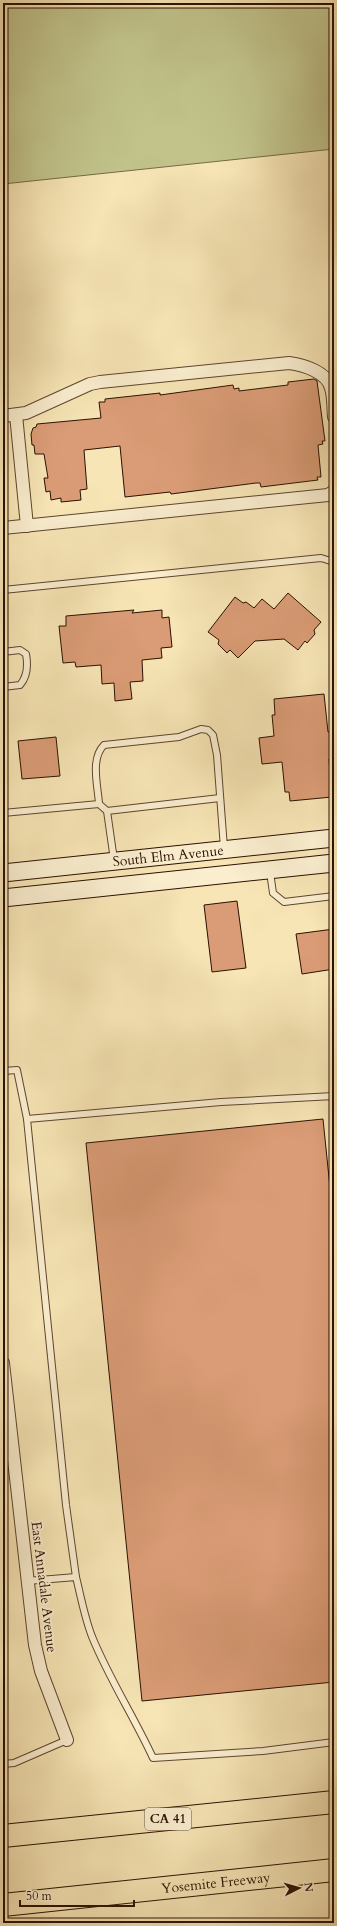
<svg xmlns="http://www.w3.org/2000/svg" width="337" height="1926" font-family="Cardo,serif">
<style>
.green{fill:#c1c38b;stroke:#766a46}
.building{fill:#da9c76;stroke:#2b1000}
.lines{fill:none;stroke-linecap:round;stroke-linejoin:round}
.lane-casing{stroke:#5e452d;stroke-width:8}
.street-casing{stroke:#5e452d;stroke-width:14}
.secondary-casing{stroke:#2b1000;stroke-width:19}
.highway-casing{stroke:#2b1000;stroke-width:24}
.lane{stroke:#faeecf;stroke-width:6}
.street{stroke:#faeecf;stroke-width:12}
.secondary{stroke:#faeecf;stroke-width:17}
.highway{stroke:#f7e5b5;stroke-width:22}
.labels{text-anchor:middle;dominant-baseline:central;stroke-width:4;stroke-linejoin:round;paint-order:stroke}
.shield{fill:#faeecf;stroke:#69533e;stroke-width:1}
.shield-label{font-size:13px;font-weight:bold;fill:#2b1000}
.street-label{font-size:14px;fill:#2b1000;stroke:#faeecf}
</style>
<rect width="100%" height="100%" fill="#f7e5b5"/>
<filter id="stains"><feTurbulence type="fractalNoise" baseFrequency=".005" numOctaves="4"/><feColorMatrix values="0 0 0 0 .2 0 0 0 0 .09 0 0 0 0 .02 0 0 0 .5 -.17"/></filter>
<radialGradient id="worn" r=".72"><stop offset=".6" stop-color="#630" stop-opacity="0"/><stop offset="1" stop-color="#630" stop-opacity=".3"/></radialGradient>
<path class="green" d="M 3,3 L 334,3 L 334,149 L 3,184 Z"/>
<g class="building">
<path d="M 314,379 L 317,381 L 325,441 L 322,441 L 323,444 L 318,445 L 321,477 L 317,477 L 318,480 L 261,487 L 260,483 L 256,483 L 171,494 L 170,492 L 125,497 L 120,446 L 84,450 L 87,489 L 80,490 L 81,500 L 61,502 L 61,498 L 51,500 L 50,491 L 46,492 L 44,478 L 48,478 L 44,454 L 35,454 L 34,445 L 32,445 L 31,434 L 33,428 L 36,427 L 37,424 L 101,418 L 99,402 L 105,402 L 105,399 L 160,393 L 160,395 L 233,385 L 234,389 L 239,388 L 239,391 L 288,385 L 288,382 Z"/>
<path d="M 288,593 L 321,622 L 314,630 L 315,634 L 307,643 L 305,641 L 298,650 L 284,639 L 255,641 L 238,658 L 230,650 L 227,653 L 218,644 L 219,640 L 208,632 L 235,597 L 243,603 L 246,602 L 254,608 L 262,599 L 274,609 Z"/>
<path d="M 134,610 L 132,613 L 162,610 L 162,618 L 169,617 L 172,647 L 161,648 L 162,658 L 142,660 L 143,681 L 130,682 L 132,699 L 115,701 L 114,683 L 102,684 L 101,665 L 76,667 L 75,662 L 63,663 L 59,626 L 66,626 L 66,616 Z"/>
<path d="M 324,694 L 328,732 L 331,732 L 334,758 L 329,759 L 332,797 L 290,801 L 289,792 L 285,792 L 282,762 L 262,764 L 259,738 L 274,736 L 272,715 L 275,715 L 274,699 Z"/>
<path d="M 56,737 L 60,776 L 22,779 L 18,741 Z"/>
<path d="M 237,901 L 246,968 L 212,972 L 204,905 Z"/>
<path d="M 334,929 L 334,969 L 302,974 L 296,934 Z"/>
<path d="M 323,1119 L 334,1227 L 334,1682 L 142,1701 L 86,1143 Z"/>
</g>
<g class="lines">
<g class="lane-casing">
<g id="lane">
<path d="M 3,590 L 321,558 L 334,562"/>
<path d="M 3,652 L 20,650 L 26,654 C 28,665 28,676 20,685 L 3,687"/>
<path d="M 107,811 L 220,798"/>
<path d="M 3,813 L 99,804"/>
<path d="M 114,860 L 107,811 L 99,804 C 98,786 90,759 104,745 L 179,737 L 201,729 L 208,730 L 213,735 L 217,755 L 224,848"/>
<path d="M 270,872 L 273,893 L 284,902 L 334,896"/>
<path d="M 3,1071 L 17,1070 L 27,1119"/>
<path d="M 76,1577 L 66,1505 L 27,1119 L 221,1102 L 334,1096"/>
<path d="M 27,1581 L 76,1577 C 81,1597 85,1620 93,1639 C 110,1680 134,1717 153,1758 L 263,1751 L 334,1742"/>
<path d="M 3,1764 L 14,1763 L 67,1740"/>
<path d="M 329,1923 L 334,1922"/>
</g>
</g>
<g class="street-casing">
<g id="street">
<path d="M 16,415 L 27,526"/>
<path d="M 3,416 L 26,413 L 90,384 L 100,382 L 289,363 C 304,365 327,372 331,388 C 334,397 333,407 334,417"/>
<path d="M 3,528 L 328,495 L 334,491"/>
<path d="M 3,1363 L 35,1645 L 41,1671 L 67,1740"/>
</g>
</g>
<g class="secondary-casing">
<g id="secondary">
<path id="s1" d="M 3,873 L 334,838"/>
<path d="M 3,898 L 334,863"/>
</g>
</g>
<g class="highway-casing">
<g id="highway">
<path d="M 3,1836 L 334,1802"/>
<path id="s2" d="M 3,1905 L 334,1870"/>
</g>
</g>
<use href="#lane" class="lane"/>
<use href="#street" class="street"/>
<use href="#secondary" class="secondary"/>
<use href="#highway" class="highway"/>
</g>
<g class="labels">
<rect class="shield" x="145" y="1808" width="46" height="22" rx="3"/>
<g class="shield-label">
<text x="168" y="1819">CA 41</text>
</g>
<g class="street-label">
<text stroke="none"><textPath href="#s1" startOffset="166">South Elm Avenue</textPath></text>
<text transform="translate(44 1587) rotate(83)">East Annadale Avenue</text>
<text stroke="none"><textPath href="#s2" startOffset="214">Yosemite Freeway</textPath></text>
</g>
</g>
<rect width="337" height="1926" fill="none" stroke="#f7e5b5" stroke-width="16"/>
<rect x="4" y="4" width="329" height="1918" fill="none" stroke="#2b1000" stroke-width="2"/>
<rect x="8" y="8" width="321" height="1910" fill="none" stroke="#2b1000"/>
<g transform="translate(299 1888) rotate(84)" stroke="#faeecf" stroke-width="3" paint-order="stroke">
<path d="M0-3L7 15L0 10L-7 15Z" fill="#2b1000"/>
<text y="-6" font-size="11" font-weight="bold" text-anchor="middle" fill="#2b1000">N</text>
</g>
<path d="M20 1900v6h114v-6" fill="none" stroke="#2b1000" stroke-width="2"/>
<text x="26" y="1900" font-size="12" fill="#2b1000" stroke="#faeecf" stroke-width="3" paint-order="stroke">50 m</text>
<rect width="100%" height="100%" filter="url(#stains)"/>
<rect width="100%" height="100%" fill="url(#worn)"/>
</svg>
